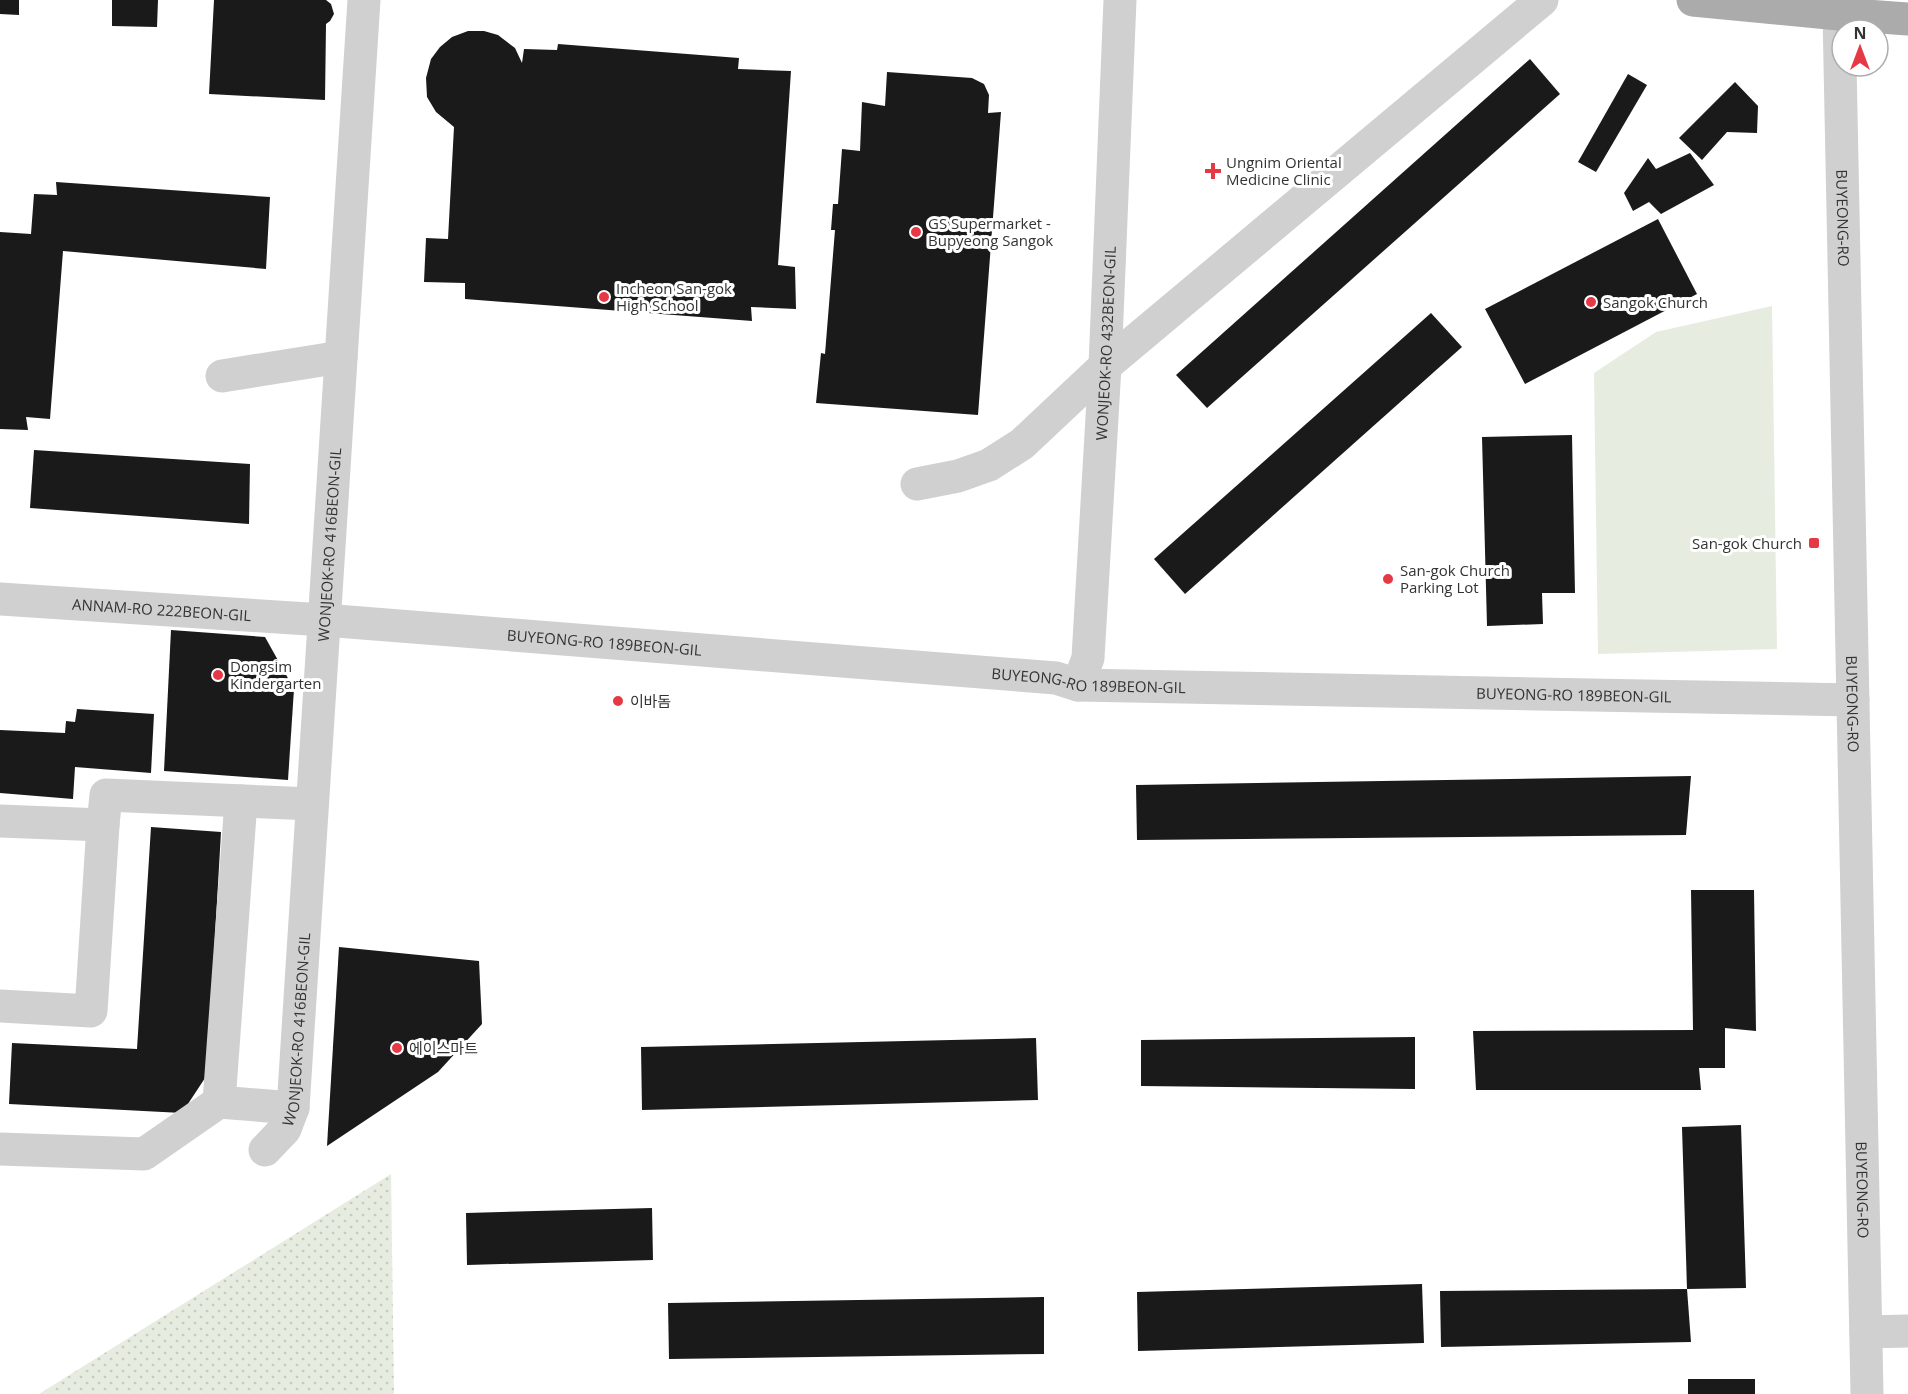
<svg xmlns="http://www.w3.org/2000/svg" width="1908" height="1394" font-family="'Open Sans','Noto Sans KR',sans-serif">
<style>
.park{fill:url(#park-dots)}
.garden{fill:#e6ecdf}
.building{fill:#1a1a1a}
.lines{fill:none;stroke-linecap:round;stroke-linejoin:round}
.minor{stroke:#d0d0d0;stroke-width:33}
.major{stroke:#ababab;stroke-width:33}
.poi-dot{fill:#e63946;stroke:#fff;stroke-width:2}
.labels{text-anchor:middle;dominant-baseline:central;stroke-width:6;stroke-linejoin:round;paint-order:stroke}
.poi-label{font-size:15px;fill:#333;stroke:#fff;text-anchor:start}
.street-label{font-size:15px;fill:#333;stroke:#fff}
</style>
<defs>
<pattern id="park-dots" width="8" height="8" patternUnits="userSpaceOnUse" patternTransform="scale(1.5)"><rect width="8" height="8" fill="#e6ecdf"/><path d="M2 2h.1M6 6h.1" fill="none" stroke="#c6cbc0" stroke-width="1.8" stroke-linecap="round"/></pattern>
</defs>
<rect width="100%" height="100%" fill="#fff"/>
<path class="park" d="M 391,1174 L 394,1394 L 39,1394 Z"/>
<path class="garden" d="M 1772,306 L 1777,649 L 1598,654 L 1594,373 L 1656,332 Z"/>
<g class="building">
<path d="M 0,0 L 19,0 L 19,15 L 0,14 Z"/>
<path d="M 112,0 L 158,0 L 157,27 L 112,26 Z"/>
<path d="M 214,0 L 326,0 L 331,4 L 334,14 L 330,21 L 326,24 L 325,100 L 209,94 Z"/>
<path d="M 468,31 L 484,31 L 498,35 L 515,48 L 522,63 L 524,49 L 557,50 L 558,44 L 739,58 L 738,69 L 791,71 L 778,265 L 795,267 L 796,309 L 751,307 L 752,321 L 465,299 L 465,283 L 424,282 L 426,238 L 448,239 L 454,127 L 436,112 L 427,97 L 426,78 L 431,59 L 440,47 L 452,37 Z"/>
<path d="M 1530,59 L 1560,94 L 1207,408 L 1176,375 Z"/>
<path d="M 887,72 L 972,78 L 984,84 L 989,95 L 988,113 L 1001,112 L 978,415 L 816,403 L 821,353 L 825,354 L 835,230 L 831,230 L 833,204 L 838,204 L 842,149 L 860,151 L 862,102 L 885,106 Z"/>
<path d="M 1628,74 L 1647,85 L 1596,172 L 1578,162 Z"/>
<path d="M 1735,82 L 1758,106 L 1757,133 L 1727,132 L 1702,160 L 1679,138 Z"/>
<path d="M 1690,153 L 1714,185 L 1661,214 L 1649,202 L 1633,211 L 1624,193 L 1648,158 L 1656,169 Z"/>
<path d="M 56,182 L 270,197 L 266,269 L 63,251 L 50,419 L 26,417 L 28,430 L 0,429 L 0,232 L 31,234 L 34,194 L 57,195 Z"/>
<path d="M 1658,219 L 1697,294 L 1525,384 L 1485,309 Z"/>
<path d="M 1431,313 L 1462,347 L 1185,594 L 1154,559 Z"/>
<path d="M 1572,435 L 1575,593 L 1542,593 L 1543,624 L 1487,626 L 1482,437 Z"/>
<path d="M 34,450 L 250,464 L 249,524 L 30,508 Z"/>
<path d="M 171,630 L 265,637 L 294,689 L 288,780 L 164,771 Z"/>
<path d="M 77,709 L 154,714 L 151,773 L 75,767 L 73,799 L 0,793 L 0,730 L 65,733 L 66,721 L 75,722 Z"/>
<path d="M 1691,776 L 1686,835 L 1137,840 L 1136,785 Z"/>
<path d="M 151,827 L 221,832 L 207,1075 L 182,1113 L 9,1104 L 12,1043 L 137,1049 Z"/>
<path d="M 1691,890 L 1754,890 L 1756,1031 L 1725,1028 L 1725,1068 L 1699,1068 L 1701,1090 L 1476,1090 L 1473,1031 L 1693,1030 Z"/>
<path d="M 339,947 L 479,961 L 482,1024 L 438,1072 L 327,1146 Z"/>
<path d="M 1415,1037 L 1415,1089 L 1141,1086 L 1141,1040 Z"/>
<path d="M 1036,1038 L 1038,1100 L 642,1110 L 641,1047 Z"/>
<path d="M 1741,1125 L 1746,1288 L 1687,1289 L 1682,1127 Z"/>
<path d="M 652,1208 L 653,1260 L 467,1265 L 466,1213 Z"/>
<path d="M 1422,1284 L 1424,1343 L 1138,1351 L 1137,1292 Z"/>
<path d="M 1687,1289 L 1691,1342 L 1441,1347 L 1440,1291 Z"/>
<path d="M 1044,1297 L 1044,1354 L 669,1359 L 668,1303 Z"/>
<rect x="1688" y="1379" width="67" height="15"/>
</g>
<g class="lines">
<g class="minor">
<path id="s1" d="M 1839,14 L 1867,1394"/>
<path d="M 222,376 L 341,357"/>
<path d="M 917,484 L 958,476 L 989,465 L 1022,444 L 1105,366 L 1542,0"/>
<path id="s2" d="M 0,599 L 324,620 L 1056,678 L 1078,685 L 1853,700"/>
<path id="s3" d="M 1078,685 L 1088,658 L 1105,366 L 1120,0"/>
<path d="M 0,821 L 103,825 L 106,795 L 312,804"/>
<path d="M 0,1006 L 91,1011 L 103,825"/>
<path d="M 219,1102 L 241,801"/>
<path d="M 0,1149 L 144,1154 L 219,1102 L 293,1108"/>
<path id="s4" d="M 265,1150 L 285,1129 L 293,1108 L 364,0"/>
<path d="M 1866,1332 L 1908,1331"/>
</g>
<path class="major" d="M 1693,0 L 1839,14 L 1908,19"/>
</g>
<g class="poi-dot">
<path d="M1210 162h6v6h6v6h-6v6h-6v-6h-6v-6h6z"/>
<circle cx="916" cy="232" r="6"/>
<circle cx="604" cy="297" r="6"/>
<circle cx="1591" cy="302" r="6"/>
<rect x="1808" y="537" width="12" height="12" rx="3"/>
<circle cx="1388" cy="579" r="6"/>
<circle cx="218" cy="675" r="6"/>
<circle cx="618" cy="701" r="6"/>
<circle cx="397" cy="1048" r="6"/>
</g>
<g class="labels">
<g class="poi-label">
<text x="1226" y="162">Ungnim Oriental<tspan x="1226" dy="17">Medicine Clinic</tspan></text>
<text x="928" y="223">GS Supermarket -<tspan x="928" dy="17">Bupyeong Sangok</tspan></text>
<text x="616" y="288">Incheon San-gok<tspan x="616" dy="17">High School</tspan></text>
<text x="1603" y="302">Sangok Church</text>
<text x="1802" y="543" text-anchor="end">San-gok Church</text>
<text x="1400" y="570">San-gok Church<tspan x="1400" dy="17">Parking Lot</tspan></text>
<text x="230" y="666">Dongsim<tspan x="230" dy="17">Kindergarten</tspan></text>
<text x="630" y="701">이바돔</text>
<text x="409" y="1048">에이스마트</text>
</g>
<g class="street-label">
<text stroke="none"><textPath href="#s1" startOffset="204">BUYEONG-RO</textPath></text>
<text stroke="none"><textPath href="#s3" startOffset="344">WONJEOK-RO 432BEON-GIL</textPath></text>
<text stroke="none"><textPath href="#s4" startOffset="616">WONJEOK-RO 416BEON-GIL</textPath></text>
<text stroke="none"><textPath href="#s2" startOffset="162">ANNAM-RO 222BEON-GIL</textPath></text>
<text stroke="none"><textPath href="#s2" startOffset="606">BUYEONG-RO 189BEON-GIL</textPath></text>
<text stroke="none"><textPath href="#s2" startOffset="1092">BUYEONG-RO 189BEON-GIL</textPath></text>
<text stroke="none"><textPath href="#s2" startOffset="1578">BUYEONG-RO 189BEON-GIL</textPath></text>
<text stroke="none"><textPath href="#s1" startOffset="690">BUYEONG-RO</textPath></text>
<text stroke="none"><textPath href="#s4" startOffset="130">WONJEOK-RO 416BEON-GIL</textPath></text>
<text stroke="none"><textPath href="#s1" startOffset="1176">BUYEONG-RO</textPath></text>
</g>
</g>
<g transform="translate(1860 48)"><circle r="28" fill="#ffffff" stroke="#adadad" stroke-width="1.5"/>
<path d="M0-4.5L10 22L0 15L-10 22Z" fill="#e63946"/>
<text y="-9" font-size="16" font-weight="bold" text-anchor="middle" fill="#333333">N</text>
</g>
</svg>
